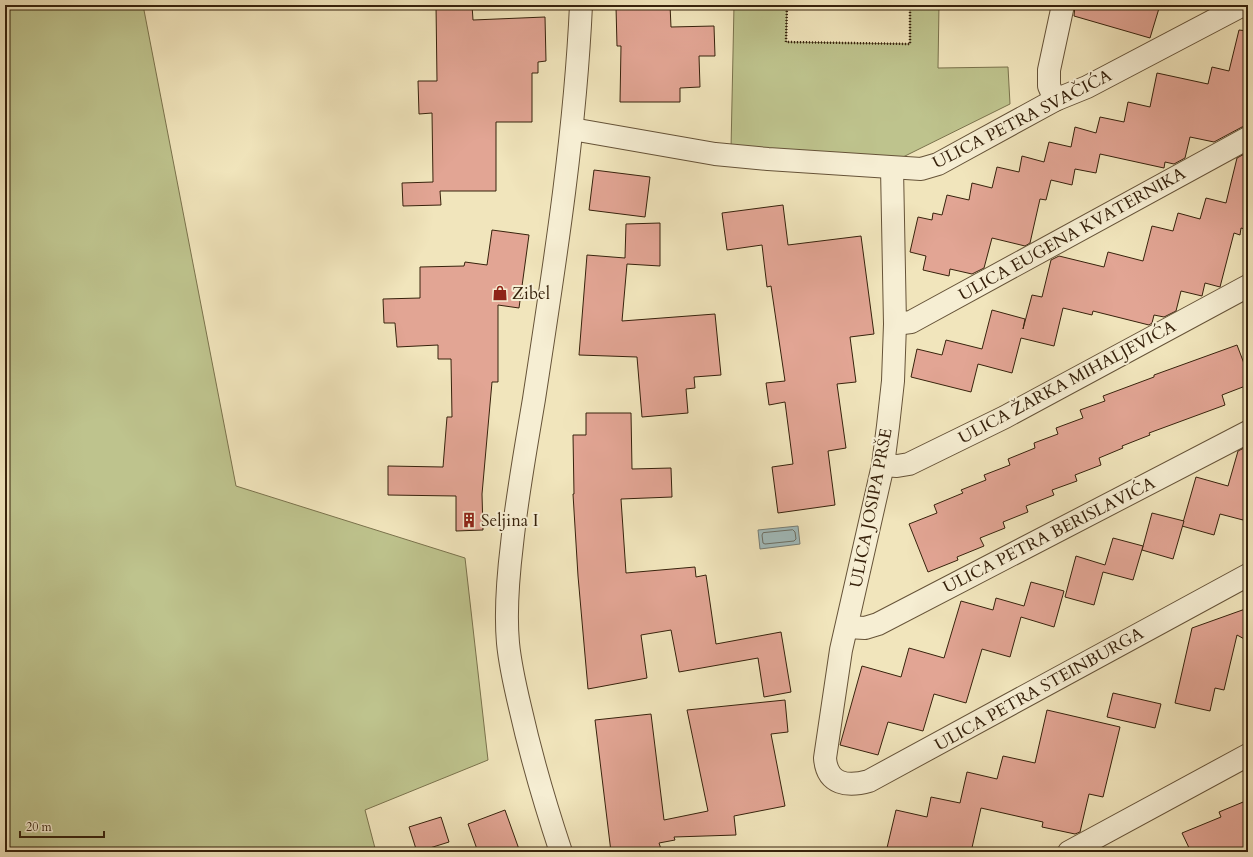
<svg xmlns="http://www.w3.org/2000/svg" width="1253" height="857" font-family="Cardo,serif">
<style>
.green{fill:#bec38d;stroke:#7a724c}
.water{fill:#a1bcbd;stroke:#777e76}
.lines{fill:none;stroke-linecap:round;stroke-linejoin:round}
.shore{stroke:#6c6f64;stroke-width:1}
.building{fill:#e2a594;stroke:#37220c}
.street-casing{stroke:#665338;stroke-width:24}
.path{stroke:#37220c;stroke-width:2.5;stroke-dasharray:1 2;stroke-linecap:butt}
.street{stroke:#f6eed3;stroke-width:22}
.labels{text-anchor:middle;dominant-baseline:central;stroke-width:4;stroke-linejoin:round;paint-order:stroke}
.street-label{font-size:17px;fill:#37220c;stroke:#f6eed3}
.poi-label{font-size:17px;fill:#37220c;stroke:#f6eed3;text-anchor:start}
</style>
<rect width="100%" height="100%" fill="#f1e5bc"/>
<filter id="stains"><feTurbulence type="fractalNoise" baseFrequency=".005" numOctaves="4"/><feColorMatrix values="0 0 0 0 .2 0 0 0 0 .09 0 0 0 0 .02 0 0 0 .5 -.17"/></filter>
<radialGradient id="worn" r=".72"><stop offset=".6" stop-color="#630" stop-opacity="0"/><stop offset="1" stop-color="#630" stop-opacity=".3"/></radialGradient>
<g class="green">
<path d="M 5,5 L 143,5 L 236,486 L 465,558 L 488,760 L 365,810 L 376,852 L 5,852 Z"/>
<path d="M 734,5 L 787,5 L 786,42 L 910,44 L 910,5 L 939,5 L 938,68 L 1008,67 L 1010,104 L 903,157 L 737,148 L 731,149 Z"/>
</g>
<path class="water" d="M 798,526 L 800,544 L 760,549 L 758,530 Z"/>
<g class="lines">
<path class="shore" d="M 793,530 L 795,532 L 796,539 L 794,541 L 765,544 L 763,543 L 762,535 L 763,533 Z"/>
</g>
<g class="building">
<path d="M 436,5 L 472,5 L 473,20 L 545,17 L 546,61 L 538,62 L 538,73 L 532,73 L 532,122 L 496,122 L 496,191 L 440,191 L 441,205 L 403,206 L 402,183 L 433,182 L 432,113 L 419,114 L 418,81 L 437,81 Z"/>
<path d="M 670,5 L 671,27 L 714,26 L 715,56 L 699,56 L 700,87 L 680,88 L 680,102 L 620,102 L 621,46 L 617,46 L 616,7 Z"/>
<path d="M 1075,5 L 1160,5 L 1150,38 L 1074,16 Z"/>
<path d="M 1239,30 L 1248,31 L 1248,126 L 1242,127 L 1214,142 L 1190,137 L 1185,158 L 1174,164 L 1165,162 L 1164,168 L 1100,154 L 1096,173 L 1075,169 L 1072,185 L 1051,180 L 1046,200 L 1040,199 L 1030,243 L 1025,246 L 992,238 L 984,268 L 972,274 L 950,269 L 949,276 L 923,270 L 926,256 L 910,252 L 918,217 L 932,220 L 933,213 L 942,215 L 947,195 L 969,200 L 972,183 L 992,188 L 997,167 L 1019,172 L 1022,156 L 1044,162 L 1049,142 L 1071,147 L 1075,127 L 1096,133 L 1100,117 L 1124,122 L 1128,102 L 1150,107 L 1157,73 L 1208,84 L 1212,67 L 1229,71 Z"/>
<path d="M 1248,152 L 1248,230 L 1241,228 L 1240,235 L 1234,233 L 1220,287 L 1205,283 L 1202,296 L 1181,291 L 1176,311 L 1164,317 L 1154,315 L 1152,323 L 1149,325 L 1093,311 L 1092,315 L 1063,308 L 1054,346 L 1021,338 L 1012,373 L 978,364 L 971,392 L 911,377 L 917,349 L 942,355 L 946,340 L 982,349 L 992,310 L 1025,319 L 1023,329 L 1032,295 L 1042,297 L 1051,260 L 1059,256 L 1104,267 L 1108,252 L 1143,261 L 1152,226 L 1173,231 L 1178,213 L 1200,219 L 1206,198 L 1226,203 L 1237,158 Z"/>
<path d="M 594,170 L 650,177 L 645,217 L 589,210 Z"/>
<path d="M 783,205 L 788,245 L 861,236 L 874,334 L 850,337 L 856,382 L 837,384 L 846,448 L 828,451 L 835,505 L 778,513 L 772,467 L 793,464 L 785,402 L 769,405 L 766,383 L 785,381 L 771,286 L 767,287 L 762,245 L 727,250 L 722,213 Z"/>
<path d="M 660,223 L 660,266 L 627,264 L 622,321 L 715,314 L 721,375 L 694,377 L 695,388 L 686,389 L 688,413 L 642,417 L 637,357 L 579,355 L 587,255 L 625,258 L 626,224 Z"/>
<path d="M 492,230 L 529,235 L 519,308 L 498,305 L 498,382 L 492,382 L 482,494 L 483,530 L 456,531 L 456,496 L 388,495 L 388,466 L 443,467 L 447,417 L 452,417 L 451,359 L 438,359 L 438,345 L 397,347 L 395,323 L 384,323 L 383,299 L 420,298 L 420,267 L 464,266 L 465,262 L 487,265 Z"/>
<path d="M 1237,345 L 1248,374 L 1248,385 L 1222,395 L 1225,405 L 1149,433 L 1150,435 L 1122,446 L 1123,448 L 1099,458 L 1101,465 L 1075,475 L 1077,481 L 1052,490 L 1054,495 L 1026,506 L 1028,512 L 1003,522 L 1005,528 L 980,538 L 984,546 L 957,557 L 958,560 L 928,572 L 909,524 L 937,513 L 934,505 L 963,493 L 961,490 L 986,480 L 984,475 L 1010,465 L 1008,459 L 1035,448 L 1034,443 L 1058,434 L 1056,428 L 1083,418 L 1080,410 L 1105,401 L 1103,396 L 1154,377 L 1154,375 Z"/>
<path d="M 586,413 L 631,413 L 632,469 L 671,468 L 672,497 L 621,499 L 626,573 L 695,567 L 696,577 L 706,575 L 716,644 L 781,632 L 791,692 L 764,697 L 758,658 L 679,672 L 671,630 L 641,635 L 647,678 L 588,689 L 578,576 L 573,494 L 574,494 L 573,435 L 586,435 Z"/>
<path d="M 1248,446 L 1248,503 L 1243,520 L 1220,514 L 1214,535 L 1182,526 L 1196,477 L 1228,486 L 1238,451 Z"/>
<path d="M 1152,513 L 1184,521 L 1173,559 L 1142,550 Z"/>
<path d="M 1113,538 L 1143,546 L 1133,580 L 1103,572 L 1094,605 L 1065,597 L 1076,556 L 1105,565 Z"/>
<path d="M 1031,582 L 1064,591 L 1054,627 L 1021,617 L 1010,657 L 982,649 L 966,703 L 934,694 L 923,731 L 888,722 L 878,755 L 840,745 L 862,666 L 901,677 L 909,648 L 944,658 L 961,601 L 993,610 L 996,598 L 1024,606 Z"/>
<path d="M 1248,608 L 1248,641 L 1237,635 L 1224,690 L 1215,688 L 1210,711 L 1175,703 L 1192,628 Z"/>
<path d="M 1113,693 L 1161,704 L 1155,728 L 1107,717 Z"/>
<path d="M 785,700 L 788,732 L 771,734 L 785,806 L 734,816 L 736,835 L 674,837 L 675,840 L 659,843 L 662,852 L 611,852 L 595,720 L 651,714 L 664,820 L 708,811 L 687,710 Z"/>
<path d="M 1047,710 L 1120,727 L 1103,797 L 1089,794 L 1080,832 L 1075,834 L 1042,827 L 1043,822 L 981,808 L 971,852 L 886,852 L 896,810 L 927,817 L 931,797 L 960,803 L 967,772 L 997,779 L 1003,756 L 1035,763 Z"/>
<path d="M 1248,800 L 1248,852 L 1191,852 L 1182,833 L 1221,817 L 1219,812 Z"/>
<path d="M 505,810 L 520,852 L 478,852 L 468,824 Z"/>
<path d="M 441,817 L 449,842 L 417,852 L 409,827 Z"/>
</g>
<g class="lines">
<g class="street-casing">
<g id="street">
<path d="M 1055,100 L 1049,86 L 1049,70 L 1063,5"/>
<path d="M 572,129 L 715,154 L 768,159 L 921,169 L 938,164 L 1055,100 L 1087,87 L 1243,5"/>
<path d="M 892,168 L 895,324 L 893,381 L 888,426 L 883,465 L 841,650 L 825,758 C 827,785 848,787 869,781 L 1248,575"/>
<path d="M 895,324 L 911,322 L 1248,138"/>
<path d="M 883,465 L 897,466 L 909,464 L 1005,417 L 1248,286"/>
<path d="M 847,627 L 865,628 L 878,624 L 1248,432"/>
<path d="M 561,852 C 545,804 531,756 520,707 C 515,686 510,664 508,643 C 505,610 508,577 512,544 C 517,496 526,447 534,399 C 554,268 575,137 581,5"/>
<path d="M 1069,852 L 1248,755"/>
</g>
</g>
<path class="path" d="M 787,5 L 786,42 L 910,44 L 910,5 L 899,5"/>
<use href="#street" class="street"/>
</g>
<defs>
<g id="shop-bare" transform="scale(1.2)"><path d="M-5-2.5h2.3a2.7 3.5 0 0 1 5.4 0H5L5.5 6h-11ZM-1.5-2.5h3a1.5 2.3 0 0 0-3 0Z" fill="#8f2418" stroke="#f6eed3" stroke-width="2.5" paint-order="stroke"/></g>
<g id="building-bare" transform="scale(1.2)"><path d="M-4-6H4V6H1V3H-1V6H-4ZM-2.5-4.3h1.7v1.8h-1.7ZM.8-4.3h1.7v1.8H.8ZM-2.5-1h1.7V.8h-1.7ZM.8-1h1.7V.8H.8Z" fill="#8f2418" stroke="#f6eed3" stroke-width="2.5" paint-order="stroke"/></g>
</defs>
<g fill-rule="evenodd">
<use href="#shop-bare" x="500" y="293"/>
<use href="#building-bare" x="469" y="520"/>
</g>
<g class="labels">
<g class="street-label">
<text transform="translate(1022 119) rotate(-27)">ULICA PETRA SVAČIĆA</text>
<text transform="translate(1072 234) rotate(-29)">ULICA EUGENA KVATERNIKA</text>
<text transform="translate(1067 382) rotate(-28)">ULICA ŽARKA MIHALJEVIĆA</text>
<text transform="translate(871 508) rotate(-79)">ULICA JOSIPA PRŠE</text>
<text transform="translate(1049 535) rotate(-27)">ULICA PETRA BERISLAVIĆA</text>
<text transform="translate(1039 689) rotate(-29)">ULICA PETRA STEINBURGA</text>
</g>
<g class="poi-label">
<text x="512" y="293">Zibel</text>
<text x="481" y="520">Seljina I</text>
</g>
</g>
<rect width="1253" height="857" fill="none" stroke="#f1e5bc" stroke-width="20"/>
<rect x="6" y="6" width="1241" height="845" fill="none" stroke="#37220c" stroke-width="2"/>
<rect x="10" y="10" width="1233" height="837" fill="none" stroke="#37220c"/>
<path d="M20 831v6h84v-6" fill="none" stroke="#37220c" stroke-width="2"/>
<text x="26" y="831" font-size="12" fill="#37220c" stroke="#f6eed3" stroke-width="3" paint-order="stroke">20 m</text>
<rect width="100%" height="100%" filter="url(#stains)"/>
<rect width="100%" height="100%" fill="url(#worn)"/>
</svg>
